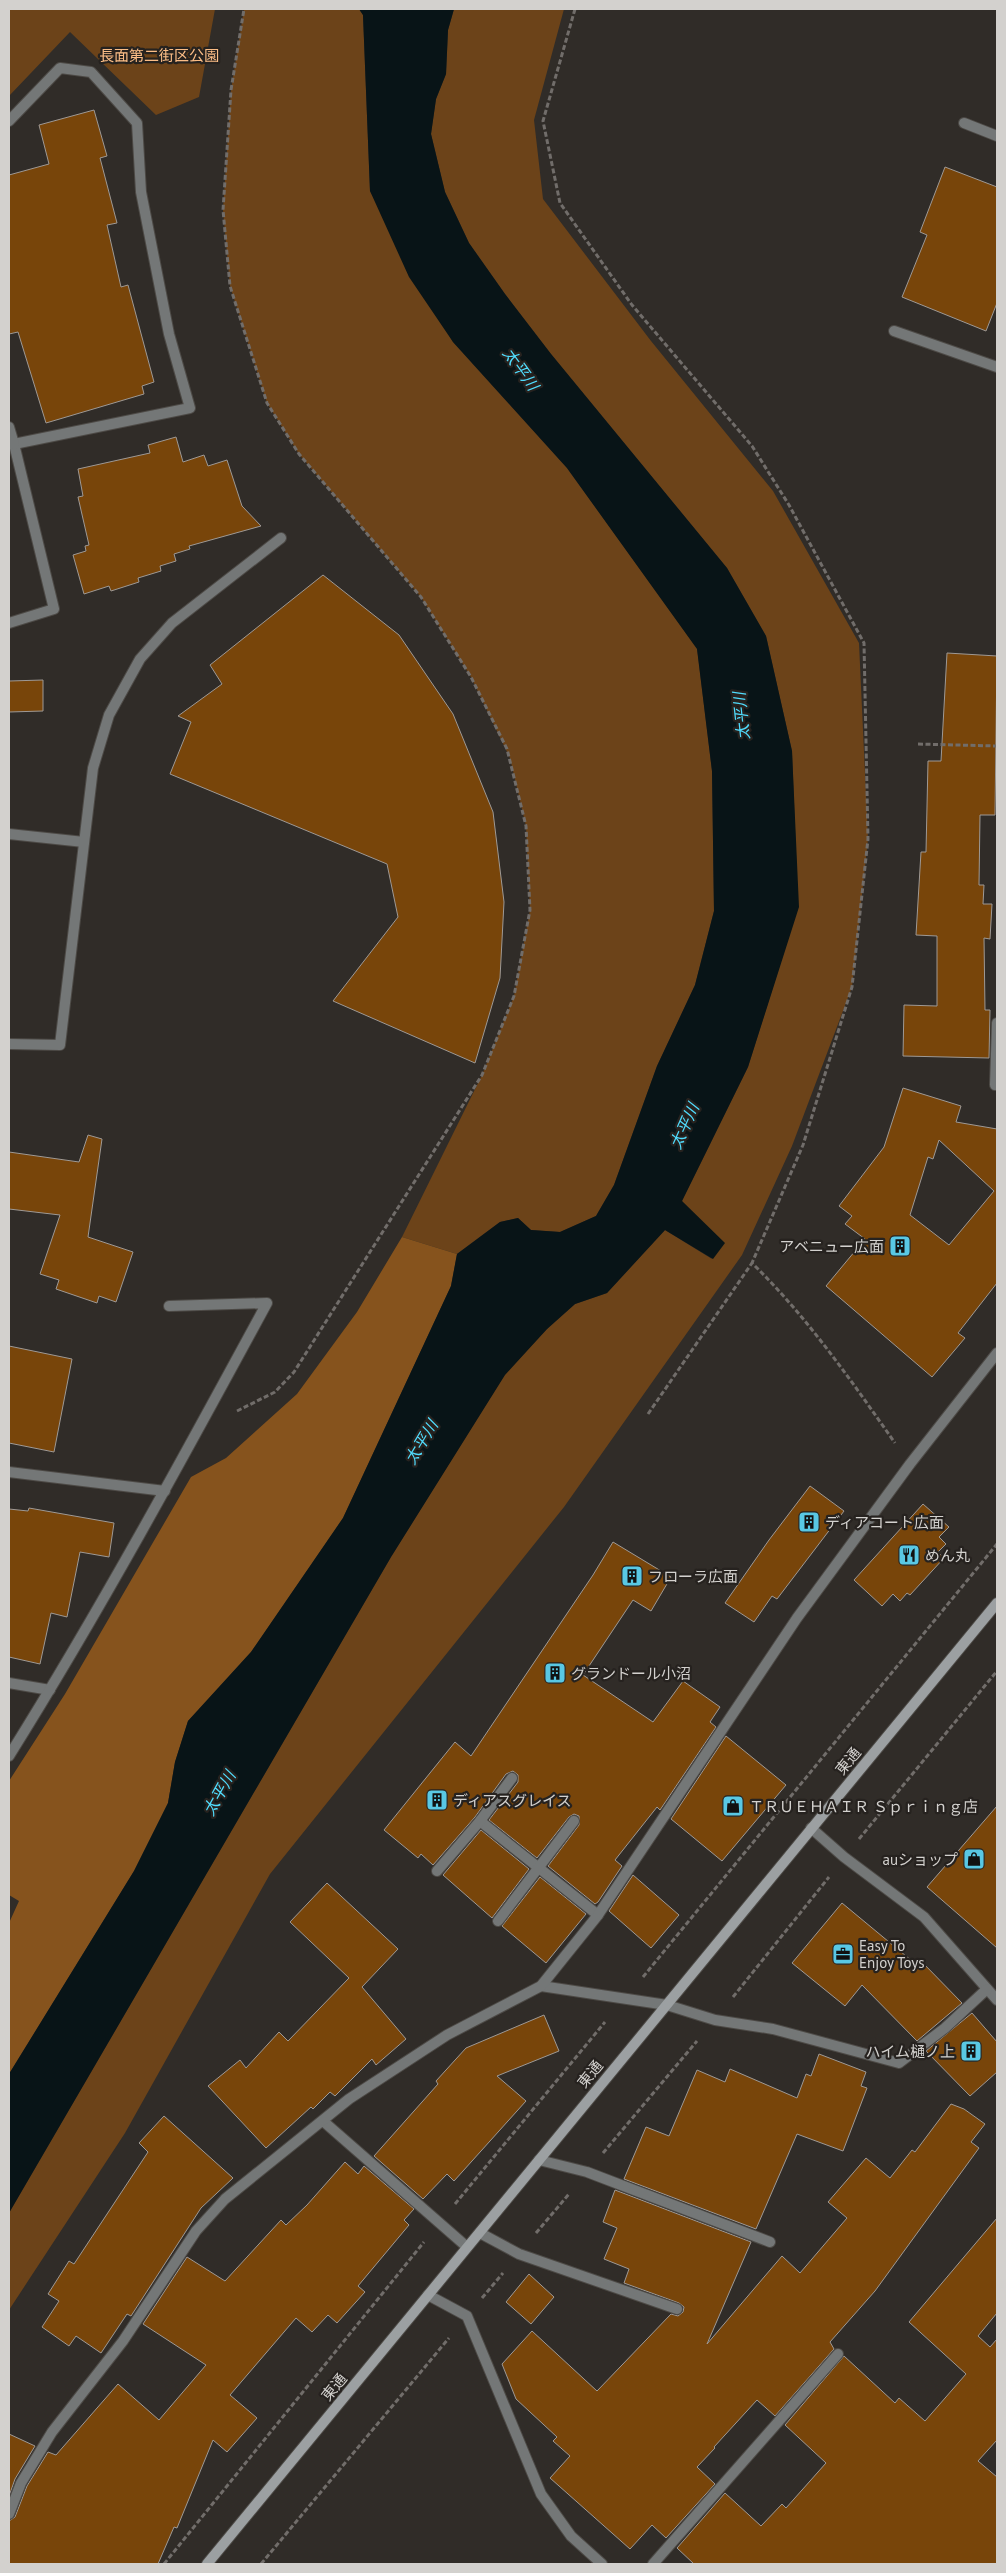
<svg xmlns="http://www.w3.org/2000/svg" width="1006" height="2573" font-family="'PT Sans','Noto Sans JP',sans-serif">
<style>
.green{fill:#6c4319}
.forest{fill:#86531d}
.water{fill:#081417}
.building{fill:#78450a;stroke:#9e9995;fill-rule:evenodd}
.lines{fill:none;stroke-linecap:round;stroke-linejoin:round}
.street-casing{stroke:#4d4a46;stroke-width:12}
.secondary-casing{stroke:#4d4a46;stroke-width:12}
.path{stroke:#716d6a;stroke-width:3;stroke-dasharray:5 2.5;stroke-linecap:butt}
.street{stroke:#747777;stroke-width:10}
.secondary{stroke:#9ca0a2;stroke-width:10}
.labels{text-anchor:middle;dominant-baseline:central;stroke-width:4.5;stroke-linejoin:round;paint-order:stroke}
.park-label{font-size:15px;fill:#fbbd86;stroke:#26221f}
.poi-label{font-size:15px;fill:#d3d1ce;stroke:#26221f;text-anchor:start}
.street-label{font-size:15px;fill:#d3d1ce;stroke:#26221f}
.water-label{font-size:16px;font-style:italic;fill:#50dcfd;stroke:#26221f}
</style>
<rect width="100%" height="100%" fill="#302c28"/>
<g class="green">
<path d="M 9,9 L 215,9 L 199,97 L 156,115 L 70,32 L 9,96 Z"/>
<path d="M 244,9 L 359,9 L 363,15 L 370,191 L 453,342 L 567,468 L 697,648 L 712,771 L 714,911 L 695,985 L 657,1066 L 614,1185 L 596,1216 L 560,1232 L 531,1230 L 518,1218 L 500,1222 L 457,1254 L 402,1237 L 482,1075 L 514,996 L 530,910 L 526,826 L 510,758 L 471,677 L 421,597 L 299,454 L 267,403 L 230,286 L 223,210 L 231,90 Z"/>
<path d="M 454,9 L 564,9 L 534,120 L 543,199 L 651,341 L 773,491 L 859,643 L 868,839 L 852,987 L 792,1146 L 742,1255 L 564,1507 L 270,1874 L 125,2133 L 9,2310 L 9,2213 L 391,1557 L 505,1374 L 547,1329 L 575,1304 L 607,1293 L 665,1230 L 712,1259 L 682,1201 L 748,1067 L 798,907 L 792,751 L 766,636 L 727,568 L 551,354 L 505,294 L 469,243 L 445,192 L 431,134 L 436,99 L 446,74 L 448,30 Z"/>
</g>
<path class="forest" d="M 402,1237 L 457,1254 L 451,1286 L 343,1518 L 251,1652 L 188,1721 L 175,1762 L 168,1803 L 134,1871 L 9,2074 L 9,1923 L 19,1901 L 9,1895 L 9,1781 L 65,1694 L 191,1477 L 226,1458 L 297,1394 L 357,1312 Z"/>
<path class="water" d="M 359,9 L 454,9 L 448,30 L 446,74 L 436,99 L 431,134 L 445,192 L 469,243 L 505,294 L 551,354 L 727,568 L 766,636 L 792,751 L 799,907 L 748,1067 L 682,1201 L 725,1243 L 713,1259 L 665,1230 L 607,1293 L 575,1304 L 547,1329 L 505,1375 L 391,1557 L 9,2213 L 9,2074 L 134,1871 L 168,1803 L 175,1762 L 188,1721 L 251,1652 L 343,1518 L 451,1286 L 457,1254 L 500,1222 L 518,1218 L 531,1230 L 560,1232 L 596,1216 L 614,1185 L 657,1066 L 695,985 L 714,911 L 712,771 L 697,649 L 567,468 L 453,342 L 409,277 L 370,191 L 363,15 Z"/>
<g class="building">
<path d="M 94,110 L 107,156 L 100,158 L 117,223 L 107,225 L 121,287 L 128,285 L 154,382 L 142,386 L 144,394 L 46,423 L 18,332 L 9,334 L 9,175 L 49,164 L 39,125 Z"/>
<path d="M 945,167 L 997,187 L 997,303 L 986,331 L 902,297 L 927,235 L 920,232 Z"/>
<path d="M 176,437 L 183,462 L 204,455 L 208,466 L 227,460 L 242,506 L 261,526 L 189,546 L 190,549 L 174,554 L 176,561 L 160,566 L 161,571 L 138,578 L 139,582 L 111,591 L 109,586 L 84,594 L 73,555 L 86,551 L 85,546 L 89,545 L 78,497 L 83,496 L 78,469 L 150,453 L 148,445 Z"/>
<path d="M 323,575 L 399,635 L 453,714 L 493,812 L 504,902 L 500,978 L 475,1063 L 333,1001 L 398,917 L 387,864 L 170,774 L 191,722 L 178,716 L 222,684 L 210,665 Z"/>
<path d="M 947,653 L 997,656 L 995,815 L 980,815 L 979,885 L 984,885 L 983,904 L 992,904 L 990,939 L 984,938 L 985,1010 L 990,1010 L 989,1058 L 903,1056 L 904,1005 L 937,1006 L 937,936 L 916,935 L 921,852 L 926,852 L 928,761 L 941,761 Z"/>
<path d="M 43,680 L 43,711 L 9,712 L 9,681 Z"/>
<path d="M 903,1088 L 961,1106 L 956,1122 L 997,1129 L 997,1283 L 958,1333 L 965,1338 L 932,1377 L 826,1286 L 865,1239 L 845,1224 L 852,1216 L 839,1206 L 884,1147 ZM 939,1140 L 994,1191 L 949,1245 L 910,1215 L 928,1157 L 933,1159 Z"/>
<path d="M 88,1135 L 102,1139 L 88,1237 L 133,1252 L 116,1302 L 99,1296 L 97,1303 L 56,1289 L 59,1280 L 40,1274 L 60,1215 L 9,1209 L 9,1152 L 79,1162 Z"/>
<path d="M 9,1346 L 72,1359 L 54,1452 L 9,1443 Z"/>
<path d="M 810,1486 L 844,1511 L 777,1599 L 772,1596 L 754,1622 L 725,1603 L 769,1540 Z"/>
<path d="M 923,1504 L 949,1527 L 939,1537 L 946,1544 L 938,1552 L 944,1558 L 910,1595 L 907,1593 L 900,1601 L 893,1594 L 882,1606 L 854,1580 Z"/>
<path d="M 29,1508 L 114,1523 L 109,1557 L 80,1552 L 67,1617 L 51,1613 L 40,1664 L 9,1657 L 9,1509 L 28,1511 Z"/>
<path d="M 613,1542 L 671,1577 L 651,1611 L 633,1600 L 583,1675 L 653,1722 L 683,1681 L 720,1707 L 710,1722 L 716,1727 L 660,1810 L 657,1807 L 615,1860 L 622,1866 L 598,1902 L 595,1904 L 548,1866 L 579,1825 L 579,1816 L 574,1814 L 569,1817 L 537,1858 L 489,1820 L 518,1782 L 518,1775 L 513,1771 L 506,1774 L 475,1817 L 433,1865 L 421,1854 L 418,1858 L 384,1830 L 455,1742 L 471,1756 L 593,1575 Z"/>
<path d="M 726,1736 L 786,1785 L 722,1861 L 671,1819 Z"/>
<path d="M 997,1806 L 997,1948 L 927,1887 Z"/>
<path d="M 481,1830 L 529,1869 L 492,1918 L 443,1875 Z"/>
<path d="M 633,1875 L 679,1915 L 651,1948 L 609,1911 Z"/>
<path d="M 540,1877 L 586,1914 L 546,1963 L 502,1926 Z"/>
<path d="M 327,1883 L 398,1949 L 362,1987 L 406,2039 L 376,2065 L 372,2059 L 335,2096 L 330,2092 L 313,2109 L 311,2107 L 266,2148 L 208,2086 L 240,2060 L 246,2068 L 279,2032 L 288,2041 L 349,1978 L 290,1922 Z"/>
<path d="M 842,1903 L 918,1966 L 922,1962 L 962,2003 L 917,2041 L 862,1985 L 845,2006 L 792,1963 Z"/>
<path d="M 972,2013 L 997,2042 L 997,2072 L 970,2096 L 926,2051 Z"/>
<path d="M 544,2015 L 559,2051 L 497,2076 L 526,2101 L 454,2181 L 447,2174 L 423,2199 L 374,2156 L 438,2084 L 436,2081 L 466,2048 Z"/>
<path d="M 819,2054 L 866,2072 L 861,2086 L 867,2088 L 843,2151 L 797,2134 L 756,2229 L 624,2179 L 646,2127 L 669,2136 L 697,2070 L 725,2082 L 730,2069 L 797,2098 L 806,2074 L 811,2076 Z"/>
<path d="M 951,2104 L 964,2109 L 985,2124 L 971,2142 L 979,2148 L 875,2291 L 830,2342 L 834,2349 L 775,2416 L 757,2400 L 714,2447 L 715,2448 L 697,2467 L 715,2484 L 666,2538 L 652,2525 L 630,2549 L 550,2478 L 570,2456 L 553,2441 L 557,2437 L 516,2399 L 502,2364 L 532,2331 L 597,2391 L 671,2314 L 678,2316 L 683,2312 L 684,2307 L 679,2303 L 624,2283 L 629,2269 L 604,2259 L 617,2228 L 603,2222 L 615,2190 L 751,2242 L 707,2344 L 782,2256 L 800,2273 L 847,2218 L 828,2202 L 866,2158 L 890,2178 L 912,2150 L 915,2152 Z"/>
<path d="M 164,2116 L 233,2178 L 201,2208 L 131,2316 L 127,2314 L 101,2353 L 76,2336 L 69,2346 L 42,2327 L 59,2301 L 48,2294 L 69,2261 L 74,2264 L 148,2152 L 139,2143 Z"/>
<path d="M 345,2162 L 358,2174 L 364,2166 L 414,2209 L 404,2220 L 409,2225 L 358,2286 L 365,2292 L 337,2323 L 328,2315 L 312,2332 L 296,2318 L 230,2395 L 257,2418 L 227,2452 L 213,2440 L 177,2528 L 174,2527 L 158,2564 L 9,2564 L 9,2521 L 15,2517 L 27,2486 L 48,2452 L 56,2455 L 118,2384 L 159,2420 L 206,2365 L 143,2324 L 187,2257 L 225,2281 L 281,2220 L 286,2225 L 307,2205 Z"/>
<path d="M 997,2218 L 997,2313 L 978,2336 L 990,2347 L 997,2339 L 997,2440 L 978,2461 L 997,2477 L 997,2564 L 694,2564 L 677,2548 L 725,2493 L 761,2526 L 782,2504 L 786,2508 L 826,2463 L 785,2425 L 844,2356 L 895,2403 L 899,2398 L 925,2421 L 966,2374 L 909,2322 Z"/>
<path d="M 529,2274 L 554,2297 L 531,2324 L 506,2302 Z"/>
<path d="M 9,2434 L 35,2446 L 15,2479 L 9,2496 Z"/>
</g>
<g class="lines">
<g class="street-casing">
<g id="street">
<path d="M 9,121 L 60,68 L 91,72 L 137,123 L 141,192 L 169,334 L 190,408 L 14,444 L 54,609 L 9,623"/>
<path d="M 964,123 L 997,136"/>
<path d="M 894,331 L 997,367"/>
<path d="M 9,427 L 14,444"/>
<path d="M 9,834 L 84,842"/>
<path d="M 997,1023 L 995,1085 L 997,1085"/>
<path d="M 9,1044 L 60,1045 L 93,768 L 109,715 L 140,659 L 172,623 L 281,538"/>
<path d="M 9,1472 L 165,1491"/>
<path d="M 9,1683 L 50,1690"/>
<path d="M 9,1756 C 101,1609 184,1456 267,1303 L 169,1306"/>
<path d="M 480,1821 L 598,1915"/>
<path d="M 811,1828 L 844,1857 L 924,1917 L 997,2000"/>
<path d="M 437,1871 L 480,1821 L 512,1778"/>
<path d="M 498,1921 L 574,1821"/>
<path d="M 541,1986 L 667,2005 L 715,2020 L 773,2029 L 899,2063 L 945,2028 L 987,1989"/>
<path d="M 323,2121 L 467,2247"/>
<path d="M 539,2160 L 587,2172 L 770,2242"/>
<path d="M 480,2233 L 519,2254 L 677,2309"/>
<path d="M 428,2295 L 467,2316 L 541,2494 L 571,2536 L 602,2564"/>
<path d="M 9,2514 L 21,2483 L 52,2432 L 123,2341 L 196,2231 L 225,2199 L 349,2099 L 447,2035 L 541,1986 L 598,1915 L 797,1618 L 910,1464 L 997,1353"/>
<path d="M 653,2564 L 838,2354"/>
</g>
</g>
<g class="secondary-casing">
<path id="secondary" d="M 207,2564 L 997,1603"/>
</g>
<g class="path">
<path d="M 575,9 L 543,121 L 560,203 L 632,305 L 752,446 L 789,505 L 864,643 L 868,839 L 852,987 L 803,1145 L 752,1263"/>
<path d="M 918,744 L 997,746"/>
<path d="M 237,1411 L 275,1392 L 294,1372 L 482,1075 L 514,996 L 530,910 L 526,826 L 507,749 L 471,677 L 421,597 L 299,454 L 267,403 L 230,286 L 223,210 L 231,90 L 244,9"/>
<path d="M 648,1414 L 752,1263 C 808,1318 850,1379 895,1443"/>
<path d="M 859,1839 L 997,1671"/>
<path d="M 643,1977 L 997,1544"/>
<path d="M 733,1997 L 829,1877"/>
<path d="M 603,2153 L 697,2041"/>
<path d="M 455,2204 L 605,2022"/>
<path d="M 536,2233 L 569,2194"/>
<path d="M 482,2298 L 503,2273"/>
<path d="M 164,2564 L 424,2242"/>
<path d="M 261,2564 L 449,2338"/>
</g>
<use href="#street" class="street"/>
<use href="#secondary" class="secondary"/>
</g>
<defs>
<g id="building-square" transform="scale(1.125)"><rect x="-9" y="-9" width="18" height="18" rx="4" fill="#59c8e4" stroke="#26221f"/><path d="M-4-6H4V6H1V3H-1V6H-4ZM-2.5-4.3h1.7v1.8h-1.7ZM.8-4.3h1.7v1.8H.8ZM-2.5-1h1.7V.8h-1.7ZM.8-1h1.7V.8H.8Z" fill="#111"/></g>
<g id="restaurant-square" transform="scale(1.125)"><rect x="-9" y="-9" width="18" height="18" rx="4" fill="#59c8e4" stroke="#26221f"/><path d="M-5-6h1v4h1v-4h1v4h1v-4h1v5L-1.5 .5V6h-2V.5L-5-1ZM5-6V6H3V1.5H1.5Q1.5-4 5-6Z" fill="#111"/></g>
<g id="shop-square" transform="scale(1.125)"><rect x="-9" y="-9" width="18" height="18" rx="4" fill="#59c8e4" stroke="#26221f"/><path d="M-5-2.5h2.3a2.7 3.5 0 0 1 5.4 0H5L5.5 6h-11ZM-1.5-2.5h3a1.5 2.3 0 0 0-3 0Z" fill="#111"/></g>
<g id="office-square" transform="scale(1.125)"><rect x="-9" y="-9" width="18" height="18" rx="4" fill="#59c8e4" stroke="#26221f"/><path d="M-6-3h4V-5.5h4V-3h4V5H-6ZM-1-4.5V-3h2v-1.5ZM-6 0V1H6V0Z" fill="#111"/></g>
</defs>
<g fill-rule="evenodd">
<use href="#building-square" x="900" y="1246"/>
<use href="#building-square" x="809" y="1522"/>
<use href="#restaurant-square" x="909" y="1555"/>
<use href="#building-square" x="632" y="1576"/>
<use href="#building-square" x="555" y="1673"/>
<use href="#building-square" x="437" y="1800"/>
<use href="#shop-square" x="733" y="1806"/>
<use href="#shop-square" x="974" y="1859"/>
<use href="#office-square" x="843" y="1954"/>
<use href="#building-square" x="971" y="2051"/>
</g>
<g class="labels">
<g class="park-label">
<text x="159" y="55">長面第二街区公園</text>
</g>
<g class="poi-label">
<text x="884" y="1246" text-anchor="end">アベニュー広面</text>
<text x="825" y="1522">ディアコート広面</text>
<text x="925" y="1555">めん丸</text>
<text x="648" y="1576">フローラ広面</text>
<text x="571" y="1673">グランドール小沼</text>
<text x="453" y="1800">ディアスグレイス</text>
<text x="749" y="1806">ＴＲＵＥＨＡＩＲ Ｓｐｒｉｎｇ店</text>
<text x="958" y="1859" text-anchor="end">auショップ</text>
<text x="859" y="1945">Easy To<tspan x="859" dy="17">Enjoy Toys</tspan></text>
<text x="955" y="2051" text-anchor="end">ハイム樋ノ上</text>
</g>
<g class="street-label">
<text transform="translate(848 1761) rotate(-51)">東通</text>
<text transform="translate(590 2074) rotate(-51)">東通</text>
<text transform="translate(334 2387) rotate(-51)">東通</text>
</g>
<g class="water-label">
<text transform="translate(521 369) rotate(54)">太平川</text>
<text transform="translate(741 716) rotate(-96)">太平川</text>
<text transform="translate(684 1126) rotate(-66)">太平川</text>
<text transform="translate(421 1442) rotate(-59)">太平川</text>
<text transform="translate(219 1793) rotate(-61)">太平川</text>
</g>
</g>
<rect width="1006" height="2573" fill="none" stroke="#d3d1ce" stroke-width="20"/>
</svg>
